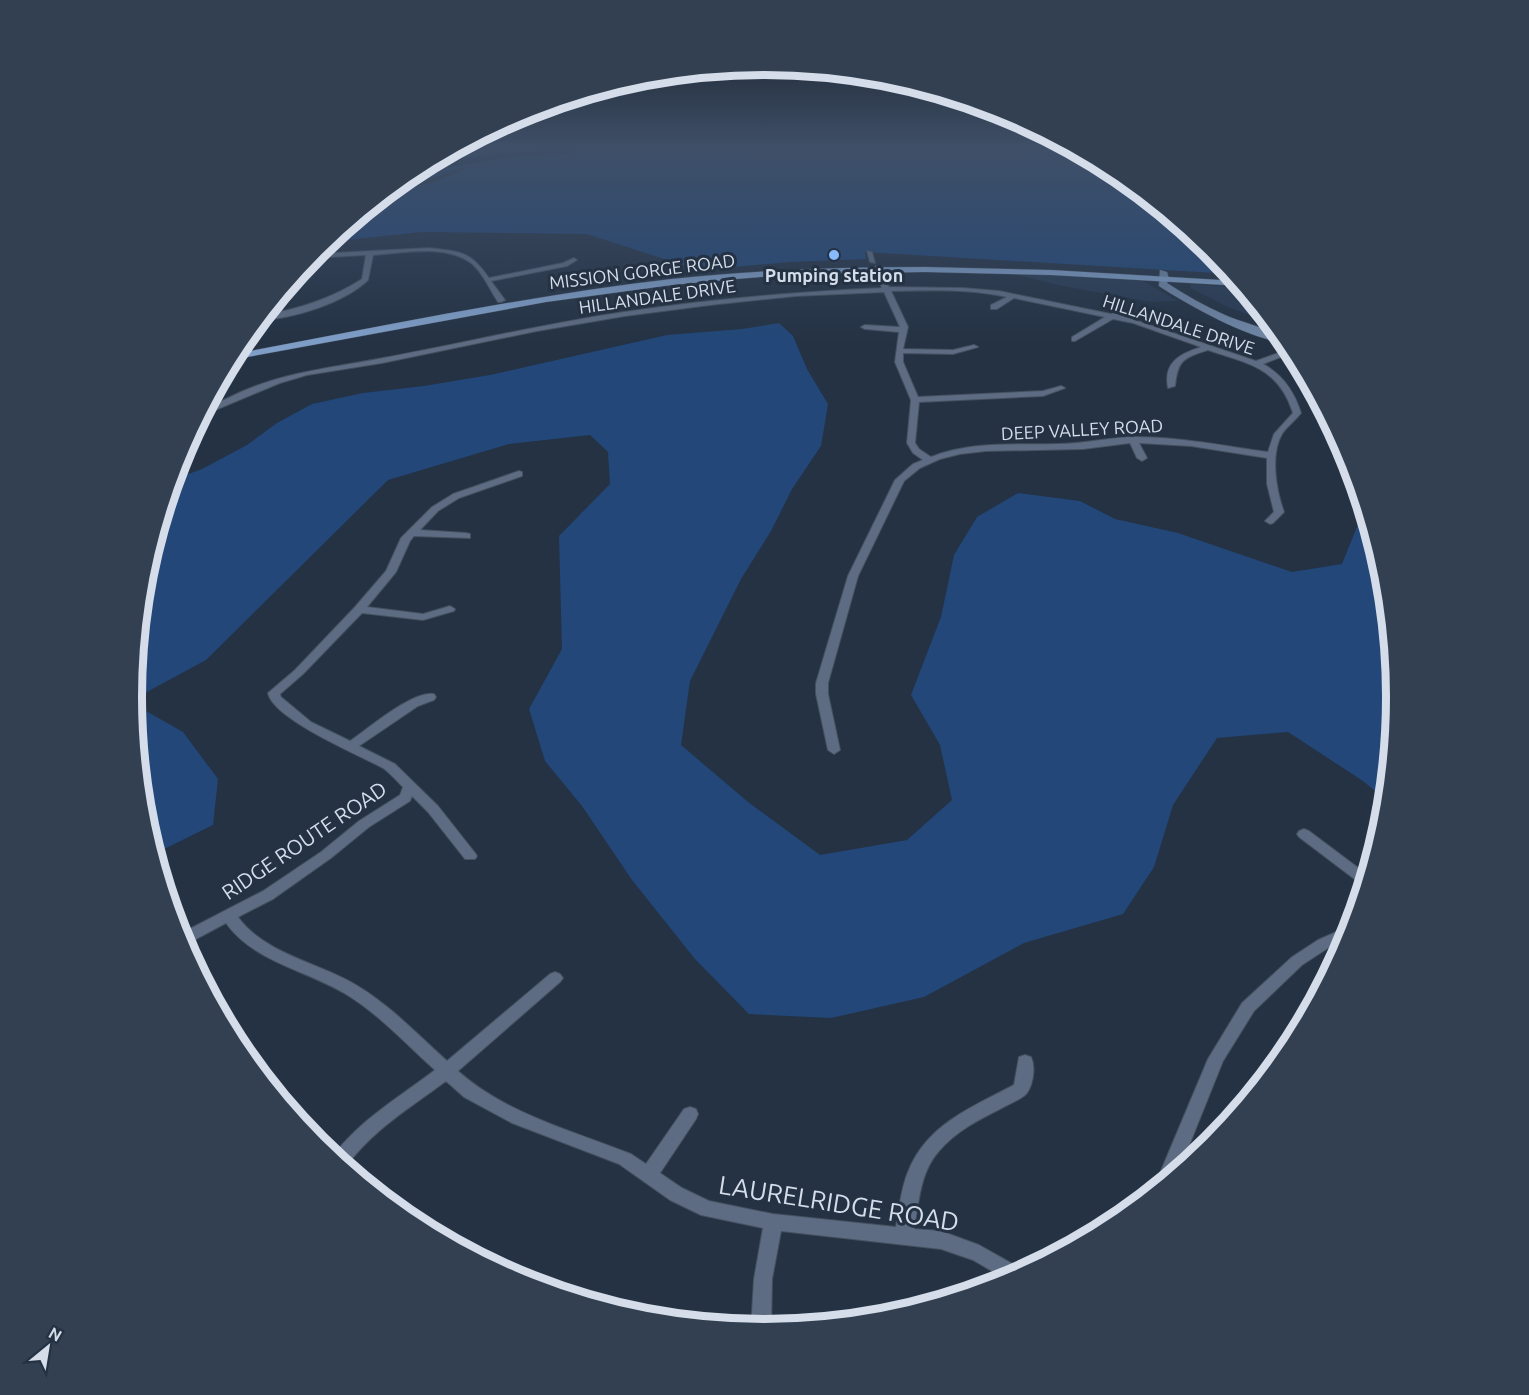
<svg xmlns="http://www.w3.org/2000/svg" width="1529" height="1395" font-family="Ubuntu,sans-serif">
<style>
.built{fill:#293b54}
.green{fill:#224778}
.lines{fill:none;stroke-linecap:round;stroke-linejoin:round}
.river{fill:#041e3f;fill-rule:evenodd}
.street-casing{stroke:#44505f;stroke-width:2}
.secondary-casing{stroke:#44505f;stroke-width:1}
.primary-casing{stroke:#44505f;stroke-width:1}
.street{fill:#5d6c82;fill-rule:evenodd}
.secondary{fill:#6e85a4;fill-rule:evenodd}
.primary{fill:#7f9ec7;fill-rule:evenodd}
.poi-dot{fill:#89bafc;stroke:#243244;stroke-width:2}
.labels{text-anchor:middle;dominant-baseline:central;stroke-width:6;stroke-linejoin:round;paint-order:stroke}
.far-street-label{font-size:18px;fill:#d4dde9;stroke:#243244}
.far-poi-label{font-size:18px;font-weight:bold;fill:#d4dde9;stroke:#243244}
.street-label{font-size:21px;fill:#d4dde9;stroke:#243244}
.near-street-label{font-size:26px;fill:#d4dde9;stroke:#243244}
.rim{fill:none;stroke:#d4dde9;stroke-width:8}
</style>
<rect width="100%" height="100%" fill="#243244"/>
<g class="built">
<path d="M 1010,273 L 1143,281 L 1178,301 L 1150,302 L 1058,285 Z"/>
<path d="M 1190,284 L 1243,288 L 1273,324 L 1228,307 L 1191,288 Z"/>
</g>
<g class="green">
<path d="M 459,146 L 533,146 L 414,183 L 396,185 L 413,171 Z"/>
<path d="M 550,146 L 1070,146 L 1116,171 L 1212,250 L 1232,274 L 865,252 L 866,259 L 791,262 L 698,270 L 587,234 L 422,232 L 327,242 L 389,191 L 433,183 L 476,164 L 527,150 Z"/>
<path d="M 779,323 L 793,336 L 807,369 L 828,404 L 821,446 L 792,489 L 771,531 L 741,579 L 690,681 L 681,745 L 748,802 L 820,855 L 907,840 L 952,800 L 940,745 L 911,695 L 941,617 L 954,555 L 977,517 L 1018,493 L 1080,501 L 1115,519 L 1178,533 L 1292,572 L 1342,564 L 1365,507 L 1385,574 L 1397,698 L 1387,801 L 1363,781 L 1288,732 L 1217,738 L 1173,805 L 1154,867 L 1123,914 L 1024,943 L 924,997 L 831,1018 L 749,1014 L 695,959 L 632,880 L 582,806 L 545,761 L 529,709 L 562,649 L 559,536 L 610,484 L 608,452 L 590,435 L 509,444 L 388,480 L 206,660 L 132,700 L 144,574 L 172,480 L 202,469 L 247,445 L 277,423 L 312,404 L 363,393 L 424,386 L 490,375 L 667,335 L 742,329 Z"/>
<path d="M 132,703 L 183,732 L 218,779 L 213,825 L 154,854 L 144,821 Z"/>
</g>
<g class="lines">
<path class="river" d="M 576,146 L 606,146 L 561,155 L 504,158 L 410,174 L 423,166 L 504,152 Z"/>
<g class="street-casing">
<g id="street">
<path d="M 429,248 C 461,252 469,250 489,278 L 563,263 L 574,258 L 577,260 L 567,266 L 491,281 L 505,300 L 501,302 L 498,302 C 490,290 482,271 471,263 C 445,244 403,253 373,255 L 368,280 C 344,303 293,319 259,320 L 263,315 C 299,309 331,299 362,279 L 366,255 L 311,258 L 314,254 Z"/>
<path d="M 867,251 L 872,252 L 875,263 L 870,262 Z"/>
<path d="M 876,266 L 879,268 L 889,287 L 963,288 L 999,291 L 1111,314 L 1114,313 L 1256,361 L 1292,348 L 1294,352 L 1263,364 C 1283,375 1294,391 1301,413 C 1296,420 1287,426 1282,434 C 1270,455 1276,490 1284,512 L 1273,523 L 1270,524 L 1265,521 L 1274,512 L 1267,484 L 1267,458 L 1191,446 L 1139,443 L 1147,458 L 1142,461 L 1137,458 L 1130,443 L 1083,449 L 986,451 L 960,454 L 940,459 L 920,468 L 904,481 L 858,576 L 828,683 L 828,694 L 840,750 L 834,754 L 828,750 L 816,694 L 816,683 L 848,576 L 895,480 L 913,464 L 923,460 L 913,453 L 907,443 L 911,400 L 895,362 L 899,332 L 865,329 L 861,327 L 865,325 L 900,327 L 884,292 L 796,296 L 710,305 L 625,316 L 537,331 L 382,363 L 307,375 L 280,383 L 201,416 C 206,407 216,404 226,399 C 279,372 327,369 383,358 C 464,343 543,324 624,312 C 710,299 796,292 882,288 L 873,268 ZM 891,291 C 928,290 970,289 1007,297 L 991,305 L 991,309 L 997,309 L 1014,298 L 1105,317 L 1072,337 L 1072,341 L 1075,341 L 1113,319 L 1133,323 L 1201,347 C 1180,354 1163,362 1168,388 L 1175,386 C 1178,359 1184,358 1208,350 C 1249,364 1278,367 1293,413 L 1274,434 L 1268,452 C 1224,446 1180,437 1136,437 C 1110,437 1084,444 1058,444 C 1016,445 970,441 931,457 L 919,449 L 915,443 L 919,402 L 1043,396 L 1065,388 L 1061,386 L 1043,391 L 918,397 L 903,362 L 903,353 L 953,354 L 978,347 L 974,345 L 953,350 L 903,349 L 908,327 Z"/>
<path d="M 519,471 L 522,472 L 522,476 L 459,498 L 438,511 L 420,530 L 466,533 L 470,534 L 470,538 L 414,536 L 410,541 L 396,572 L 367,607 L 423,614 L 450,606 L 455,609 L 454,611 L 423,620 L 362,613 L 303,674 L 280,694 L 281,697 L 311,722 L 350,741 C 368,729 413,690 434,694 L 436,697 L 434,700 L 418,706 L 359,746 L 395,764 L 438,806 L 475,853 L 477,856 L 475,859 L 465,859 L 428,812 L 412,796 L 410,801 L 369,827 L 331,858 L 273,899 L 238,917 C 266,955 318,962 356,985 C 390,1005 418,1035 447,1061 L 550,974 L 555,972 L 560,974 L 563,978 L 560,982 L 458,1071 C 506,1114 573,1131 631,1154 L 646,1164 L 684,1109 L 690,1107 L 696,1109 L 698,1114 L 696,1119 L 660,1173 L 682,1188 L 709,1201 L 773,1214 L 896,1227 C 899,1209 901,1189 908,1172 C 926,1125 972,1107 1014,1085 L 1019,1057 L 1025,1055 L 1031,1057 C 1036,1067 1033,1089 1024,1096 C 1017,1101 1007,1105 1000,1109 C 978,1120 955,1132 939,1151 C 920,1172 919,1202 914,1229 L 941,1231 L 979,1245 L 1027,1272 L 1009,1281 L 973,1260 L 941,1249 L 781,1231 L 772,1279 L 771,1330 L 751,1329 L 754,1279 L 763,1228 L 701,1215 L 670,1200 L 619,1164 L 512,1123 L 464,1097 L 446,1081 C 410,1108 372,1130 345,1168 L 332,1157 C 360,1120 398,1098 435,1070 C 406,1044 378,1013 344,993 C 305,970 254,962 226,923 L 183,946 L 178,935 L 263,891 L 321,852 L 359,821 L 400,795 L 403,787 C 397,781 390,773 383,768 C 359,755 273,719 268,693 L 295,670 L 355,607 L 386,571 L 401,538 L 432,507 L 453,494 Z"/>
<path d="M 1304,829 L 1309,831 L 1369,876 L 1365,887 L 1299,837 L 1297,834 L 1299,831 Z"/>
<path d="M 1352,925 L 1354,925 L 1350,937 L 1328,948 L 1302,965 L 1254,1011 L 1223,1061 L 1178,1173 L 1157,1190 L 1155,1185 L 1208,1059 L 1242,1003 L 1292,957 L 1318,940 Z"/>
</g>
</g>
<g class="secondary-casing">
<path id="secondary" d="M 1160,270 L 1167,272 L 1169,279 L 1167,283 C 1185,295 1205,306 1225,315 C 1242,323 1278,330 1289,343 C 1254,342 1188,305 1159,286 Z"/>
</g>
<g class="primary-casing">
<path id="primary" d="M 925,267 L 1051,270 L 1238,281 L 1242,286 L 1051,275 L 925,272 L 799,274 L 736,279 L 672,285 L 546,302 L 231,360 L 234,354 C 380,327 525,296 672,279 C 756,270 841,267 925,267 Z"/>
</g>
<use href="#street" class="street"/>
<use href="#secondary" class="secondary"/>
<use href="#primary" class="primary"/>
</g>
<linearGradient id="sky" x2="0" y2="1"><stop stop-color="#141c25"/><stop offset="0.43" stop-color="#3f4f67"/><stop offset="1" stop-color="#3f4f67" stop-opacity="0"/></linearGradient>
<rect width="1529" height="342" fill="url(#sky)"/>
<circle class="poi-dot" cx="834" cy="255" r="6"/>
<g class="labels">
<g class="far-street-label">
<text transform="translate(642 271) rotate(-7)">MISSION GORGE ROAD</text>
<text transform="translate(657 296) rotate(-8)">HILLANDALE DRIVE</text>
<text transform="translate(1179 324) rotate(18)">HILLANDALE DRIVE</text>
<text transform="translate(1082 429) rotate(-3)">DEEP VALLEY ROAD</text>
</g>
<g class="far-poi-label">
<text x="834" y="275">Pumping station</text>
</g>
<g class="street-label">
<text transform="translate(304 840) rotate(-34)">RIDGE ROUTE ROAD</text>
</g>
<g class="near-street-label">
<text transform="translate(839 1203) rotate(9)">LAURELRIDGE ROAD</text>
</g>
</g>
<path d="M0 0H1529V1395H0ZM142 697a622 622 0 1 1 1244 0a622 622 0 1 1-1244 0Z" fill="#324051" fill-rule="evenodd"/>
<path class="rim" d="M142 697a622 622 0 1 1 1244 0a622 622 0 1 1-1244 0Z"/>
<g transform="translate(48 1347) rotate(30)" stroke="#243244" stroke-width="4.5" paint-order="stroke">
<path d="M0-4.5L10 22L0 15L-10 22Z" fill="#d4dde9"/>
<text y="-9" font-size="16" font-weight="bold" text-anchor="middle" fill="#d4dde9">N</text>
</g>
</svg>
